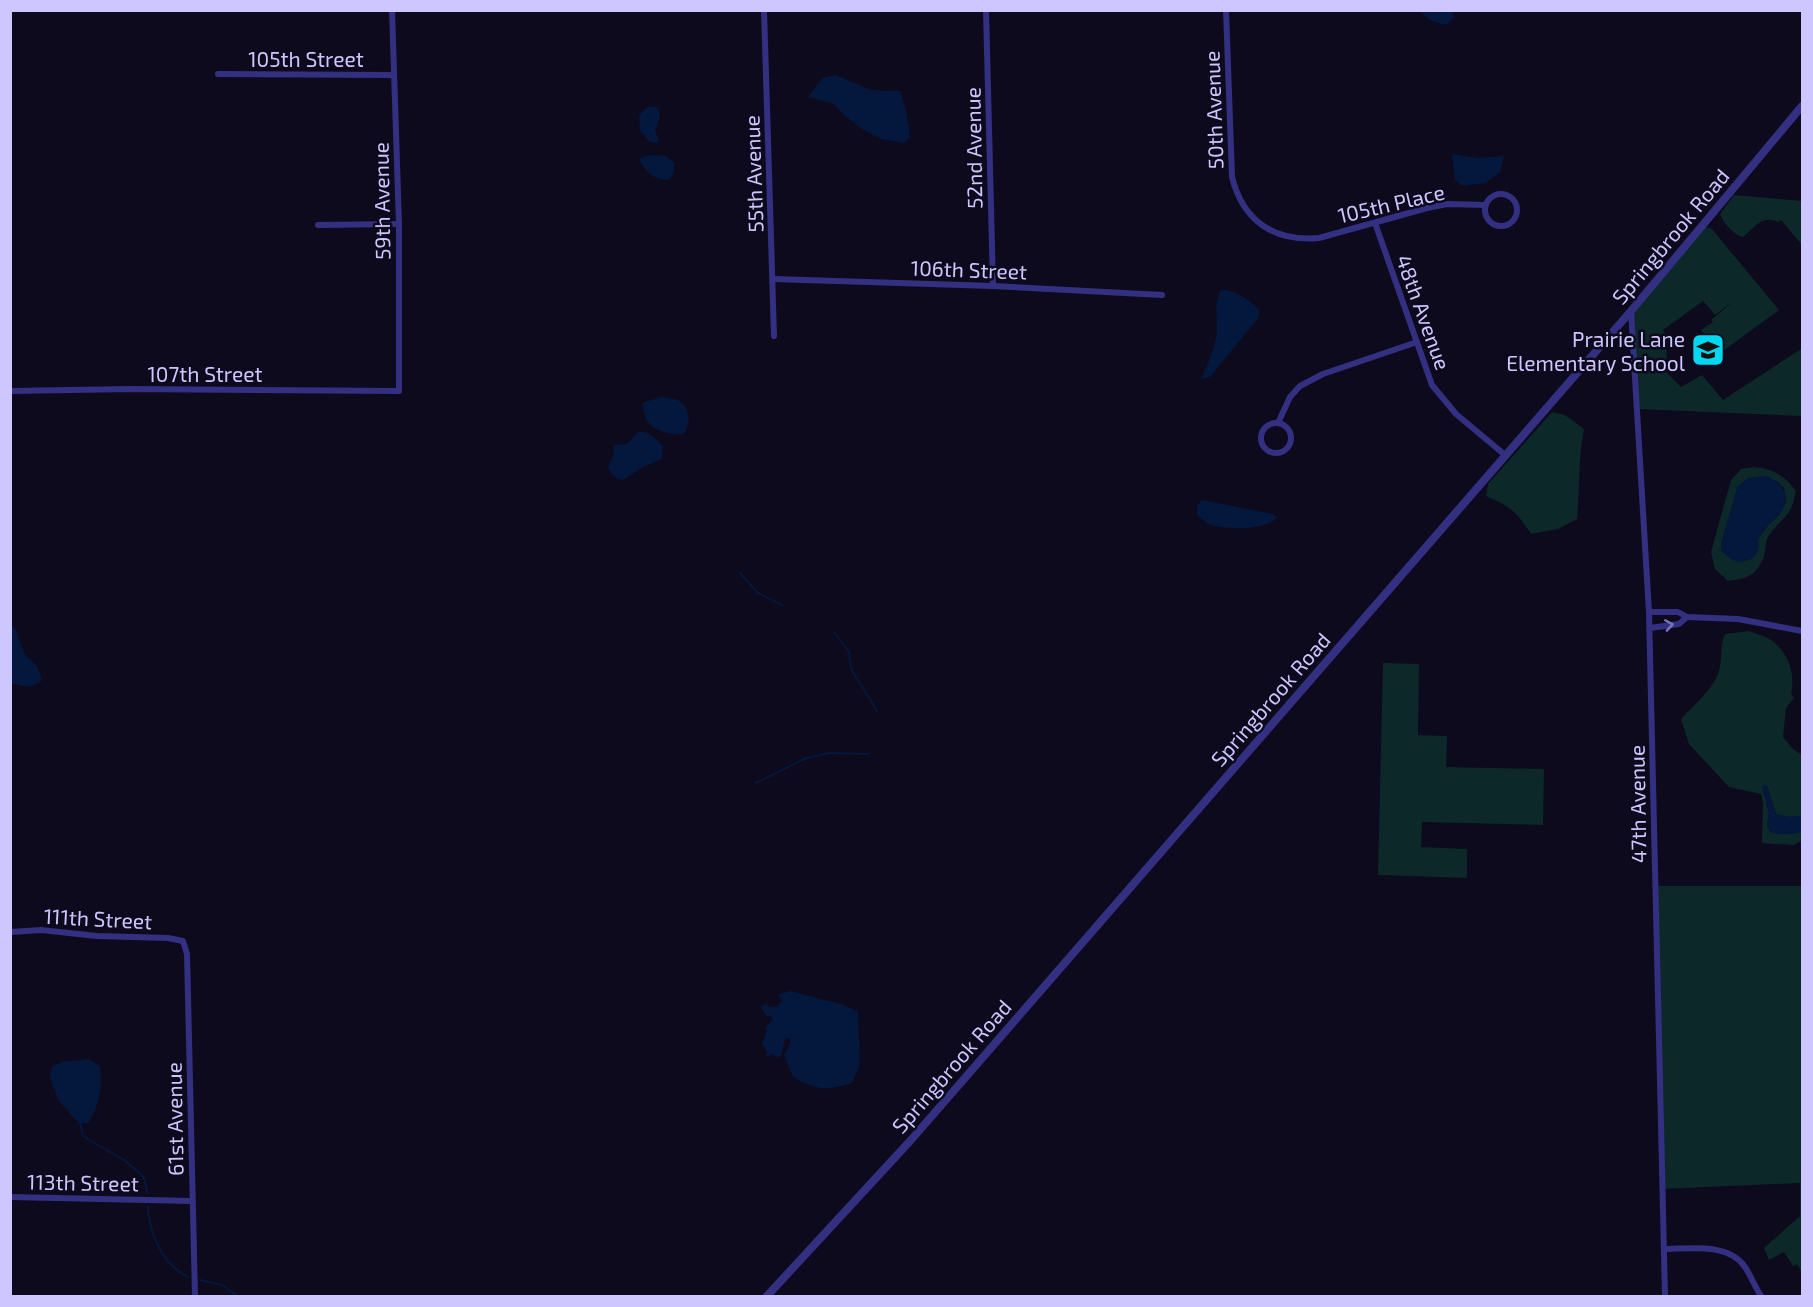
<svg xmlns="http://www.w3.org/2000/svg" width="1813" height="1307" font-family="'Exo 2',sans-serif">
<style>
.green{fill:#0c2828;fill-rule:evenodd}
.water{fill:#04183d}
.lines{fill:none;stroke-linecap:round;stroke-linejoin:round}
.stream{stroke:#04183d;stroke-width:2}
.minor{stroke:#333082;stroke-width:6}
.tertiary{stroke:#333082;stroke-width:8}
.oneway{stroke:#7974ba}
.labels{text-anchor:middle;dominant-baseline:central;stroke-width:5;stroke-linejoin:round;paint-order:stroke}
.street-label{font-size:21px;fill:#cec7ff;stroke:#0d0a1e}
.poi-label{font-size:21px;fill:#cec7ff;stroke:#0d0a1e;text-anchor:end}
</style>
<rect width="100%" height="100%" fill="#0d0a1e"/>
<g class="green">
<path d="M 1734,195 L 1802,201 L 1802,245 L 1781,220 L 1778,222 C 1762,215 1756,226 1744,236 L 1742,237 C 1732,233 1724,224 1720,214 Z"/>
<path d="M 1706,227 L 1712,229 L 1779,310 L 1719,354 L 1701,330 L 1713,322 L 1711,320 L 1734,301 L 1715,315 L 1703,301 L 1663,330 L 1670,341 L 1667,343 L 1666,372 L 1681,387 L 1702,375 L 1723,400 L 1801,349 L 1802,340 L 1802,416 L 1637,409 L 1631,311 Z"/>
<path d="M 1552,412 L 1565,415 L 1584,429 C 1578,459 1580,489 1577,519 L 1558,529 L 1531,534 C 1516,511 1511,507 1486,496 L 1488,484 Z"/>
<path d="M 1754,467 C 1775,470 1783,474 1796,491 C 1791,518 1784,515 1770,534 C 1765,540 1766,545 1765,552 C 1759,574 1749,579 1728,581 L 1715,569 L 1711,552 L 1731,480 L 1741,469 ZM 1777,481 L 1784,488 L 1786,502 L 1779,515 L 1768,525 L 1757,540 L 1731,559 L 1721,550 L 1722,541 L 1738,486 Z"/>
<path d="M 1749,631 C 1756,634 1765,636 1771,640 C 1788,652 1796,674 1791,694 L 1794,698 L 1786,708 L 1783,737 L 1793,749 L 1802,755 L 1802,816 L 1788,817 L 1776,814 L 1767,786 L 1766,803 L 1769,813 L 1767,825 L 1776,834 L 1797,833 L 1802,831 L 1802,840 L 1794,845 L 1762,843 L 1763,803 L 1761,794 L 1729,787 L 1689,744 L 1681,719 C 1695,703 1715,689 1720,667 C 1722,655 1720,645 1725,634 Z"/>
<path d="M 1383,663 L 1419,664 L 1418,735 L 1447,736 L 1446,767 L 1544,769 L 1543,825 L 1422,822 L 1421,847 L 1467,849 L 1467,878 L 1378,875 Z"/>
<path d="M 1656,886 L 1802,886 L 1802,1270 L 1801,1271 L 1797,1264 L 1793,1266 L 1784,1252 L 1769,1260 L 1764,1248 L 1800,1216 L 1800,1183 L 1662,1189 Z"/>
</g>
<g class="water">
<path d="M 1419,11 L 1453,11 L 1454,18 L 1446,25 L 1432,21 Z"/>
<path d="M 836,75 L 871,90 L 900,91 L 906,110 L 910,137 L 904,143 L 881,139 L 862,129 L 844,115 L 834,104 L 808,97 L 822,78 Z"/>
<path d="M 654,106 L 659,109 C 660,118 659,122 655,130 L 659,141 L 656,143 L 650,142 L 640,131 L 639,115 L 648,107 Z"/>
<path d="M 1452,154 L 1478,158 L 1504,156 L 1500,172 L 1485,183 L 1462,186 L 1455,180 Z"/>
<path d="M 651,155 L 666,156 L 674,163 L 674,171 L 670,179 C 657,182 645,172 640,160 L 641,158 Z"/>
<path d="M 1221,290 C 1234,289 1253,301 1260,312 L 1258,318 L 1210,377 L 1201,379 C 1208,364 1214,350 1217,333 C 1218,319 1213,303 1221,290 Z"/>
<path d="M 661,397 L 678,400 L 686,407 L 689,422 L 684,434 C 672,435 656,432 648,422 C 644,417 644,409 642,403 Z"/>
<path d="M 639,431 C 650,432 656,439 663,446 L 662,459 L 643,467 L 623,480 C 615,478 611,475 608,467 L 613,456 L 614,445 L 627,444 Z"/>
<path d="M 1766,476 C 1784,483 1793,498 1778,515 C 1773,522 1767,526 1762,532 C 1756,541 1760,542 1758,550 C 1755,561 1741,565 1731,559 C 1728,557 1724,553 1721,550 L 1722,541 L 1738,486 L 1748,478 Z"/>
<path d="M 1202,500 L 1272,514 L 1277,517 C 1268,531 1223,530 1209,524 C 1205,522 1201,518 1197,515 L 1197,506 Z"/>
<path d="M 11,625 L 15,629 L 25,655 L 37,666 L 42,680 C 33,689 22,686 11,683 Z"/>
<path d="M 1764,785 L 1767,786 L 1776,814 L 1788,817 L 1802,816 L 1802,831 C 1793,835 1780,835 1770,832 L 1767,825 L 1769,813 L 1762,786 Z"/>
<path d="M 790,991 L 841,1004 L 858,1012 L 860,1064 L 852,1083 C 825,1091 817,1090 793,1077 L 784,1055 L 791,1042 L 789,1038 L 785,1039 L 781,1056 L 777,1057 L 772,1054 L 766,1057 L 767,1051 L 765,1049 L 762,1043 L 767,1031 L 766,1027 L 773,1019 L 771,1016 L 766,1016 L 761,1007 L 765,1004 L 770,1007 L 777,1007 L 782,1000 L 778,995 Z"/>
<path d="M 89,1059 L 100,1066 C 102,1087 100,1105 88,1123 L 80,1123 L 75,1119 L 59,1101 L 50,1078 L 52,1067 L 61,1062 Z"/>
</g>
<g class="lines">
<g class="stream">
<path d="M 740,573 L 758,593 L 782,605"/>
<path d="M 834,632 L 849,652 L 851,669 L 877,711"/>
<path d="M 756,783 L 804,759 L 828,753 L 869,754"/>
<path d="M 80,1123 L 83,1135 L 89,1140 L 124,1160 L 143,1176 L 148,1194"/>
<path d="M 148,1206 C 149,1234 163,1265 188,1277"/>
<path d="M 200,1280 L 222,1285 L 238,1296"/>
</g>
<g class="minor">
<path d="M 764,10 L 774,336"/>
<path d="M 986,10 L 993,286"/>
<path d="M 1226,10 L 1232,177 C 1243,221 1274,242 1319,238 L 1427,208 L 1447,204 L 1486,205"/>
<path d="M 218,74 L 393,75"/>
<circle cx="1501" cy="210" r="16"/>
<path d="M 1375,223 L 1432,385 L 1456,414 L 1505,455"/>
<path d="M 318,225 L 399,224"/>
<path d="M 773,279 L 993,286 L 1162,295"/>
<path d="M 1631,311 L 1649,612 L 1665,1296"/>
<path d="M 10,391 L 130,389 L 399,391 L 399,224 L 392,10"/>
<circle cx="1276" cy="438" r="15"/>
<path d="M 1278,423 L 1290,397 L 1300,386 L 1323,374 L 1417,342"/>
<path d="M 1649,612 L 1678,612 L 1687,617 L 1738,619 L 1802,631"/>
<path d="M 1650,628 L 1679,624 L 1687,617"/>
<path d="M 10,932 L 41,930 L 97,936 L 168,938 L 183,941 L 187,954 L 195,1296"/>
<path d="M 10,1197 L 192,1201"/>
<path d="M 1664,1249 C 1689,1249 1728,1242 1745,1267 C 1751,1276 1755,1287 1761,1296"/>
</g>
<path class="tertiary" d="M 767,1296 L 911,1140 L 1631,311 L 1802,106"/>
</g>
<defs><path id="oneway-chevron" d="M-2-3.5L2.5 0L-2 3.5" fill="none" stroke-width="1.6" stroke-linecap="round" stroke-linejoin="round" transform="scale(1.5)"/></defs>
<use class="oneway" href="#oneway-chevron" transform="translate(1669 625) rotate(-9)"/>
<defs>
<g id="school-square" transform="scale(1.725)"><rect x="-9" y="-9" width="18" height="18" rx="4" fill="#00d8f2" stroke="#0d0a1e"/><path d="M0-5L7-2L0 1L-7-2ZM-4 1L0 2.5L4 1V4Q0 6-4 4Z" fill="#111"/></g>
</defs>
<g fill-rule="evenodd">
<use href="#school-square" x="1708" y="350"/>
</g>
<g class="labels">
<g class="street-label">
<text x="306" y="58">105th Street</text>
<text transform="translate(1213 110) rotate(-92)">50th Avenue</text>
<text transform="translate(973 148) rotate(-91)">52nd Avenue</text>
<text transform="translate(753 174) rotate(-92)">55th Avenue</text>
<text transform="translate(381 201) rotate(-91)">59th Avenue</text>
<text transform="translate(1391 203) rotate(-13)">105th Place</text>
<text transform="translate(1670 236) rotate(-50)">Springbrook Road</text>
<text transform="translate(969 269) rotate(2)">106th Street</text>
<text transform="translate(1424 312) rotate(70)">48th Avenue</text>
<text x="205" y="373">107th Street</text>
<text transform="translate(1270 699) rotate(-49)">Springbrook Road</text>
<text transform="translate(1637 804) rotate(-91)">47th Avenue</text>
<text transform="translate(98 918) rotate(3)">111th Street</text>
<text transform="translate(951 1066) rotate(-49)">Springbrook Road</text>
<text transform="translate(174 1119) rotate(-91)">61st Avenue</text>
<text transform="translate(83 1182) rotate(1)">113th Street</text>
</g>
<g class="poi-label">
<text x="1685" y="338">Prairie Lane<tspan x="1685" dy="24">Elementary School</tspan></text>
</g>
</g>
<rect width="1813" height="1307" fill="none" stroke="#cec7ff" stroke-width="24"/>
</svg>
